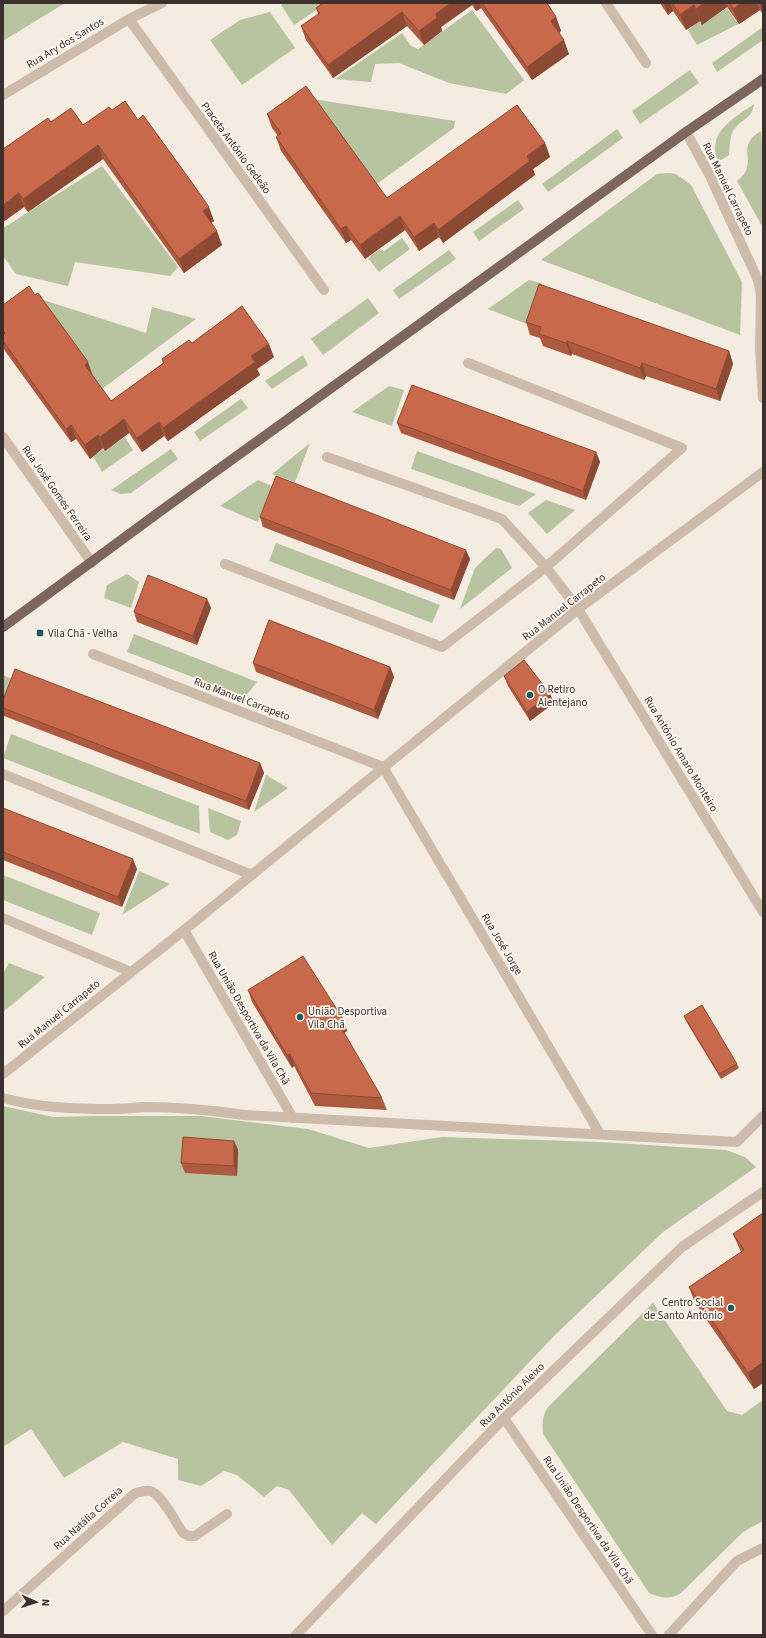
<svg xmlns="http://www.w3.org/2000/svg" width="766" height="1638" font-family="'Source Sans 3',sans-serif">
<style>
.green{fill:#b8c4a0}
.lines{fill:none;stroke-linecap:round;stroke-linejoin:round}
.minor{stroke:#cdbbac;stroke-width:10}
.major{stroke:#7d675c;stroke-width:10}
.wall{fill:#ac5a40}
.shaded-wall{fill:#8c4a34}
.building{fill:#c8694b;stroke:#8c4a34}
.poi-dot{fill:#1f5a5e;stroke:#fbf5ee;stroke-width:1.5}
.labels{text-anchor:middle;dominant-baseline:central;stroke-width:3.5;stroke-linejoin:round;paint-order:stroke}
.street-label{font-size:11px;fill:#3b302b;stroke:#fbf5ee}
.poi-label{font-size:11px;fill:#3b302b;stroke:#fbf5ee;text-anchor:start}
</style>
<rect width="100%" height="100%" fill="#f4ebe1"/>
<g class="green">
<path d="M 3,3 L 65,3 L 3,41 Z"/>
<path d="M 285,3 L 327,3 L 294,25 L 281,5 Z"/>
<path d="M 727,8 L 738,24 L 697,45 L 688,30 L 699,21 L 702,25 Z"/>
<path d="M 472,10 L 524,80 L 506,94 L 449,83 L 399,63 L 375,64 L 371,82 L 335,79 L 402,33 L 411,46 L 418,49 Z"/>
<path d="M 270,12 L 295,48 L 242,85 L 210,40 L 240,20 Z"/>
<path d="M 763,27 L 763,40 L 717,72 L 712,63 Z"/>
<path d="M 690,70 L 699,83 L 640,124 L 632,111 Z"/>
<path d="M 312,99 L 455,121 L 454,128 L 374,186 Z"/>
<path d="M 754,104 C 753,117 743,119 735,128 C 729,136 730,146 729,155 L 718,162 C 706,132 733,119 754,104 Z"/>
<path d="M 617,129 L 623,138 L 548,192 L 542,184 Z"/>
<path d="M 761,131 L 763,162 L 763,228 L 737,181 C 757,167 741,151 751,139 C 753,136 758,133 761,131 Z"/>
<path d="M 102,166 L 178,267 L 170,276 L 75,262 L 68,286 L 16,274 L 3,256 L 3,228 Z"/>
<path d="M 668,173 L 676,174 L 691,185 L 742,282 L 740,335 L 541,260 L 657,174 Z"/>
<path d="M 518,200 L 524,209 L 479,241 L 473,232 Z"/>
<path d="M 402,238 L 410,249 L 379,272 L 368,258 L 380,249 L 384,251 Z"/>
<path d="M 449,250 L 456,259 L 399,299 L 393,290 Z"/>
<path d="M 529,280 L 541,283 L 527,324 L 488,309 Z"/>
<path d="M 34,297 L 146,333 L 152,307 L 196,319 L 102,389 Z"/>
<path d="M 368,298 L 379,313 L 323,355 L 311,339 Z"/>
<path d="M 303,355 L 308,365 L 272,389 L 265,381 Z"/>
<path d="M 389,386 L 404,390 L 392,426 L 352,412 Z"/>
<path d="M 241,399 L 248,408 L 200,441 L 194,432 Z"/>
<path d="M 125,437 L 133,450 L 102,472 L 93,456 L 103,449 L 105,451 Z"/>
<path d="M 310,443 L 295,482 L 272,474 Z"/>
<path d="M 171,449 L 178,459 L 131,493 L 121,494 L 111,490 Z"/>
<path d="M 417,451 L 536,494 L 519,506 L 411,469 Z"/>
<path d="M 258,480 L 272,486 L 258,522 L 220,506 Z"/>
<path d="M 546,500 L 575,510 L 547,534 L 528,513 Z"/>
<path d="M 276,543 L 440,605 L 432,623 L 269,561 Z"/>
<path d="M 496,548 L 501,549 L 512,568 L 460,609 L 475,568 Z"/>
<path d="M 127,574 L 139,582 L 131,608 L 104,598 L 107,585 Z"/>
<path d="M 134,634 L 257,682 L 245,697 L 127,652 Z"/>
<path d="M 3,675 L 12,679 L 3,701 Z"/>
<path d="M 11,734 L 199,806 L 200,834 L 3,758 Z"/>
<path d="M 266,775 L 288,788 L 254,812 Z"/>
<path d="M 208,808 L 241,821 L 237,835 L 228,840 L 210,832 Z"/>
<path d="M 139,871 L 170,884 L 122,915 Z"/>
<path d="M 3,875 L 100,913 L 92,935 L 3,900 Z"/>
<path d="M 9,963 L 45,977 L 3,1012 L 3,974 Z"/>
<path d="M 3,1106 L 53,1117 L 94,1116 L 201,1116 L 308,1129 L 369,1148 L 442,1137 L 601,1142 L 726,1150 L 745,1157 L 756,1167 L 663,1232 L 554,1336 L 376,1524 L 362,1513 L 332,1545 L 289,1490 L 277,1486 L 264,1497 L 237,1475 L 224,1471 L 201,1486 L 178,1480 L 178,1459 L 123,1442 L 64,1478 L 31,1429 L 3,1447 Z"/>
<path d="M 653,1303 L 727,1411 L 742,1415 L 763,1400 L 763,1521 L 743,1532 L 681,1593 C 671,1600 660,1598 649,1593 L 543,1434 C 542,1424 542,1416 548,1407 Z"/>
</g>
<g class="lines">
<g class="minor">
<path d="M 606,3 L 646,63"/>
<path d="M 129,19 L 324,290"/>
<path d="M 3,95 L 129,19 L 162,3"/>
<path d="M 686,132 L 709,174 L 758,280 L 761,295 L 760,349 L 763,398"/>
<path d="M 3,437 L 92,563"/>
<path d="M 327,457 L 502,519 L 546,567 L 578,609 L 763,912"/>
<path d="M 225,564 L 442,647 L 546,567 L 682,448 L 468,363"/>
<path d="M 93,654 L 383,767 L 600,1134"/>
<path d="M 3,774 L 252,875"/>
<path d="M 3,918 L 131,972"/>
<path d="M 184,930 L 293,1118"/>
<path d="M 3,1074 L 178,935 L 578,609 L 763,472"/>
<path d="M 3,1098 C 39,1108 76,1109 113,1109 C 123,1109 133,1108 143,1107 C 177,1107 211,1110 244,1115 L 737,1142 L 763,1116"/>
<path d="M 504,1418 L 652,1635"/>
<path d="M 3,1611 L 134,1494 C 139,1492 144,1490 150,1491 C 161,1493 176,1523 183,1533 L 189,1536 L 195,1536 L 227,1514"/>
<path d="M 296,1635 L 504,1418 L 682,1247 L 763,1192"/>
<path d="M 669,1635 L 737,1561 L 763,1548"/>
</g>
<path class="major" d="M 3,627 L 162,510 L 686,132 L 763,79"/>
</g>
<g class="wall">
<path d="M 323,3 L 547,3 L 556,17 L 561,31 L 559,33 L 569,54 L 532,80 L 481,8 L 476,11 L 472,5 L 441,27 L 442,31 L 424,45 L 407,26 L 333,78 L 306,40 L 301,26 L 318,14 L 316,8 Z"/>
<path d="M 660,3 L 763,3 L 763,15 L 760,10 L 739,24 L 727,7 L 702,25 L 700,21 L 686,30 L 673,11 L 668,15 Z"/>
<path d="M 112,110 L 214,221 L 211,223 L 222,245 L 184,273 L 103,159 L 28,212 L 24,207 L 3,222 L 51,122 L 83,125 Z"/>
<path d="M 267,114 L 387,198 L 545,143 L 550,157 L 533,169 L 535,175 L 443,243 L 439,237 L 419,251 L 405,230 L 365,259 L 351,240 L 346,243 L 281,151 L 276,137 L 278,136 L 272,128 Z"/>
<path d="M 3,305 L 93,376 L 111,401 L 163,363 L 162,359 L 192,343 L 274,357 L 257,369 L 260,375 L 168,441 L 164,436 L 142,452 L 129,433 L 105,451 L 103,448 L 90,459 L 76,439 L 71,442 L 5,351 L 3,345 Z"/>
<path d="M 526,322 L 729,351 L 733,364 L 720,401 L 646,376 L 644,380 L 572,354 L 571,356 L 543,346 L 540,338 L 530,335 Z"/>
<path d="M 397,423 L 596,452 L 600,462 L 586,500 L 401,433 Z"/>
<path d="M 260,517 L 470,559 L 454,600 L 263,527 Z"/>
<path d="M 207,599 L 211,608 L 197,645 L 137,622 L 134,612 Z"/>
<path d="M 253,663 L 390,667 L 394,677 L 378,719 L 256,672 Z"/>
<path d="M 504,676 L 550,694 L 554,703 L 530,721 L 508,686 Z"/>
<path d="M 3,700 L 260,763 L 264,773 L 249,810 L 4,716 L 3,714 Z"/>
<path d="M 3,808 L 137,869 L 122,907 L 3,860 Z"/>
<path d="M 248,990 L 343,1019 L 347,1031 L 344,1033 L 382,1098 L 387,1110 L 315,1106 L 294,1066 L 292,1068 L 252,1002 Z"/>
<path d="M 684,1016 L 737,1064 L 739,1068 L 721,1079 L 686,1021 Z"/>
<path d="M 234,1141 L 238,1150 L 237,1176 L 185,1173 L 181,1163 Z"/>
<path d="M 763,1213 L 763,1383 L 754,1389 L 695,1303 L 689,1287 L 741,1252 L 733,1234 Z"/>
</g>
<g class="shaded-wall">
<path d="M 451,3 L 471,3 L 472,5 L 441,27 L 442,31 L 424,45 L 419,31 L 436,14 Z"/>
<path d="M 474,3 L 479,3 L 481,8 L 476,11 Z"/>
<path d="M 664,3 L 670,3 L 673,11 L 668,15 Z"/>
<path d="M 704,3 L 725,3 L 727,7 L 702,25 L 696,9 Z"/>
<path d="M 742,3 L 757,3 L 760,10 L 739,24 L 733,9 Z"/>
<path d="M 759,3 L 763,3 L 763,14 Z"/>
<path d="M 694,5 L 700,21 L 686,30 L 680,15 Z"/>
<path d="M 402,12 L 407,26 L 333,78 L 328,65 Z"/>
<path d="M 556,17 L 561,31 L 556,35 L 551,21 Z"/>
<path d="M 564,40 L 569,54 L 532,80 L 527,67 Z"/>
<path d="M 545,143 L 550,157 L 533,169 L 535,175 L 443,243 L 438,230 L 527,156 Z"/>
<path d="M 98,145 L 103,159 L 28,212 L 23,199 Z"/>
<path d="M 19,193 L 24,207 L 3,222 L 3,205 Z"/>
<path d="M 209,207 L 214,221 L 208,225 L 203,211 Z"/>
<path d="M 400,216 L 405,230 L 365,259 L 360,245 Z"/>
<path d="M 434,223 L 439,237 L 419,251 L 414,237 Z"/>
<path d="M 346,226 L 351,240 L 346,243 L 341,229 Z"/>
<path d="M 217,231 L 222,245 L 184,273 L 179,259 Z"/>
<path d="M 567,341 L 572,354 L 571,356 L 566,343 Z"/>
<path d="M 269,344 L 274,357 L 257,369 L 260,375 L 168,441 L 163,428 L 251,356 Z"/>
<path d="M 729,351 L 733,364 L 720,401 L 716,389 Z"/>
<path d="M 88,362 L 93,376 L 90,379 L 85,365 Z"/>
<path d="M 642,363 L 646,376 L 644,380 L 640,368 Z"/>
<path d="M 124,419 L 129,433 L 105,451 L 100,437 Z"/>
<path d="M 159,422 L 164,436 L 142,452 L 137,438 Z"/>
<path d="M 71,425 L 76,439 L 71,442 L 66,429 Z"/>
<path d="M 98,435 L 103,448 L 90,459 L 85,445 Z"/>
<path d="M 596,452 L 600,462 L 586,500 L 583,491 Z"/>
<path d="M 466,550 L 470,559 L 454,600 L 451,590 Z"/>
<path d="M 207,599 L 211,608 L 197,645 L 193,636 Z"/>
<path d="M 390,667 L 394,677 L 378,719 L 374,710 Z"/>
<path d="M 550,694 L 554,703 L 530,721 L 527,712 Z"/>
<path d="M 260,763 L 264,773 L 249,810 L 246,801 Z"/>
<path d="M 133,859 L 137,869 L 122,907 L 118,897 Z"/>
<path d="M 343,1019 L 347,1031 L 342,1034 L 338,1022 Z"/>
<path d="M 290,1054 L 294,1066 L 292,1068 L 287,1055 Z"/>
<path d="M 234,1141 L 238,1150 L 237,1176 L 234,1166 Z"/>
<path d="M 763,1362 L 763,1383 L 754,1389 L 748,1373 Z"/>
</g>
<g class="building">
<path d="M 323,3 L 451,3 L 436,14 L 437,18 L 419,31 L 402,12 L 328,65 L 301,26 L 320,13 L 316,8 Z"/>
<path d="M 482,3 L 547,3 L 556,17 L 551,21 L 564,40 L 527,67 Z"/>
<path d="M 672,3 L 704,3 L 696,9 L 694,5 L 680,15 Z"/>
<path d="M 730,3 L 742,3 L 733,9 Z"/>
<path d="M 306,86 L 387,198 L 517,105 L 545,143 L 527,156 L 530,161 L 438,230 L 434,223 L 414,237 L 400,216 L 360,245 L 346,226 L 341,229 L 276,137 L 281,133 L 267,114 Z"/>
<path d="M 125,101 L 138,120 L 143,115 L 193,184 L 209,207 L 203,211 L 217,231 L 179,259 L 98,145 L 23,199 L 19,193 L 3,205 L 3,149 L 48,118 L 51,122 L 71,108 L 83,125 L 109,107 L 112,110 Z"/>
<path d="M 539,284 L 729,351 L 716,389 L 642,363 L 640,368 L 567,341 L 566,343 L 539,334 L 541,327 L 526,322 Z"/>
<path d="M 29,286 L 35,295 L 38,293 L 88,362 L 85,365 L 111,401 L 164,363 L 162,359 L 189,340 L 192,343 L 242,306 L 269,344 L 251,356 L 255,362 L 163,428 L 159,422 L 137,438 L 124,419 L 100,437 L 98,435 L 85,445 L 71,425 L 66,429 L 3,341 L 3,335 L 5,333 L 3,331 L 3,305 Z"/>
<path d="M 412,385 L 596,452 L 583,491 L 397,423 Z"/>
<path d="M 276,476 L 466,550 L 451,590 L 260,517 Z"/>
<path d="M 148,575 L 207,599 L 193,636 L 134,612 Z"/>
<path d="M 269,620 L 390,667 L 374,710 L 253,663 Z"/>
<path d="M 524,660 L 550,694 L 527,712 L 504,676 Z"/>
<path d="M 15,669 L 260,763 L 246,801 L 3,708 L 3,700 Z"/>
<path d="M 3,808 L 133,859 L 118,897 L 3,852 Z"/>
<path d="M 303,956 L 343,1019 L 338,1022 L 382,1098 L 311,1093 L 290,1054 L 287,1055 L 248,990 Z"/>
<path d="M 702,1005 L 737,1064 L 719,1074 L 684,1016 Z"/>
<path d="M 183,1137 L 234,1141 L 234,1166 L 181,1163 Z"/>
<path d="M 763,1213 L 763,1362 L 748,1373 L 689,1287 L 744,1250 L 733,1234 Z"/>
</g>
<g class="poi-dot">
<rect x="36" y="629" width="8" height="8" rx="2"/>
<circle cx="530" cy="695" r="4"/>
<circle cx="300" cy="1017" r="4"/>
<circle cx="731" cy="1308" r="4"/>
</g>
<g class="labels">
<g class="street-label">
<text transform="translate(65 43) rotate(-31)">Rua Ary dos Santos</text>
<text transform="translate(236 148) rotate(54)">Praceta António Gedeão</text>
<text transform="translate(728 189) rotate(64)">Rua Manuel Carrapeto</text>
<text transform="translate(57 493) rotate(55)">Rua José Gomes Ferreira</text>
<text transform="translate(564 607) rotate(-38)">Rua Manuel Carrapeto</text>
<text transform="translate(242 699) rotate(21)">Rua Manuel Carrapeto</text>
<text transform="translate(681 754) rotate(59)">Rua António Amaro Monteiro</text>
<text transform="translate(502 944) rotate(59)">Rua José Jorge</text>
<text transform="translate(59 1014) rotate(-39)">Rua Manuel Carrapeto</text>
<text transform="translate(249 1018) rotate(60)">Rua União Desportiva da Vila Chã</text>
<text transform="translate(512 1395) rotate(-45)">Rua António Aleixo</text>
<text transform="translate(88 1518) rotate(-42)">Rua Natália Correia</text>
<text transform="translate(588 1520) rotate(56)">Rua União Desportiva da Vila Chã</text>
</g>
<g class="poi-label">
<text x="48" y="633">Vila Chã - Velha</text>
<text x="538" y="689">O Retiro<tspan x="538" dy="13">Alentejano</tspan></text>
<text x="308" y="1011">União Desportiva<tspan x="308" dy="13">Vila Chã</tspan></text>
<text x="723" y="1302" text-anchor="end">Centro Social<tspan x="723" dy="13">de Santo António</tspan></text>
</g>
</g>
<rect width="766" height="1638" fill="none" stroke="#3b302b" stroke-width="8"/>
<g transform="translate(36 1602) rotate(93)" stroke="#fbf5ee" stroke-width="3" paint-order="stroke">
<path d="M0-3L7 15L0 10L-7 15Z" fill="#3b302b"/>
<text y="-6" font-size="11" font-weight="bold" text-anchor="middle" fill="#3b302b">N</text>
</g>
</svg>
